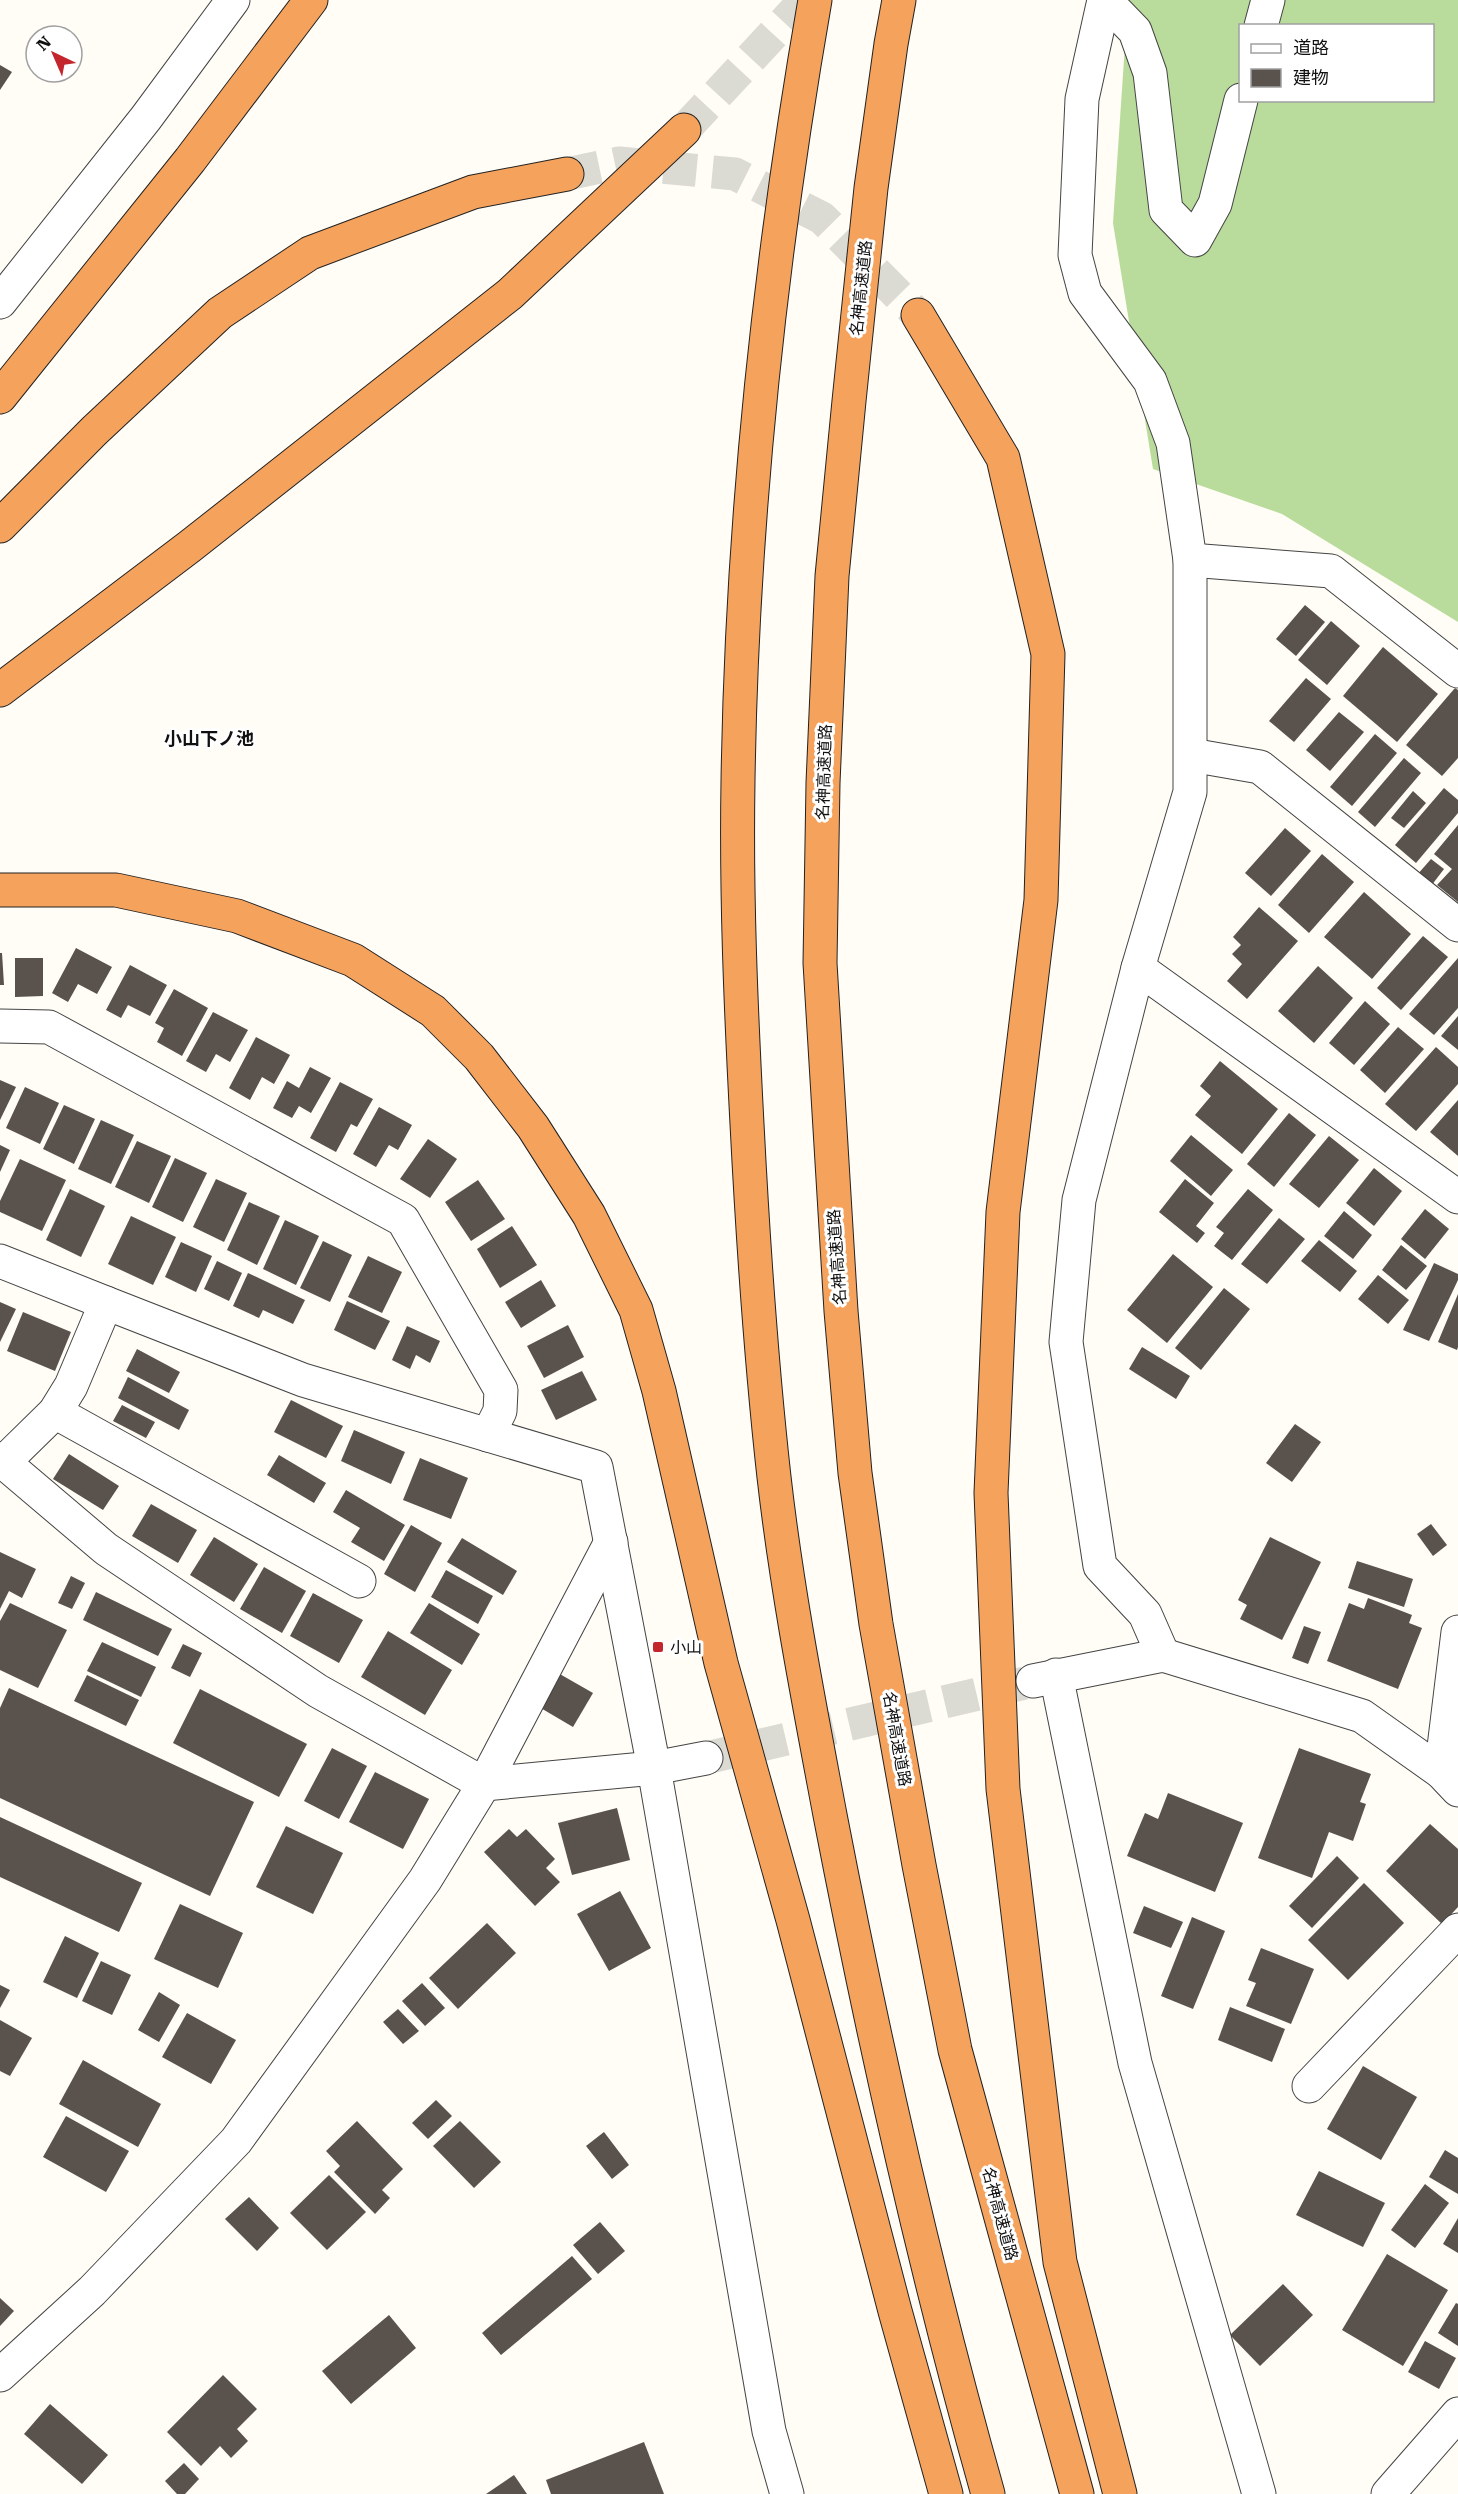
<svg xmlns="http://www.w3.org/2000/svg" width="1458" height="2494" font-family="'Roboto Serif','Noto Sans JP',serif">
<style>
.forest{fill:#b9dc9c;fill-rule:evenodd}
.building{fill:#5a524d}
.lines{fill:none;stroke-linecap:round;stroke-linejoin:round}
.minor-tunnel{stroke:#dbdad3;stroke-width:33;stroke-dasharray:33 16;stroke-linecap:butt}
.highway-tunnel{stroke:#dbdad3;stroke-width:33;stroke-dasharray:33 16;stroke-linecap:butt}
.minor-casing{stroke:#444;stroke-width:35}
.highway-casing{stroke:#222;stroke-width:35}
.minor{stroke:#fff;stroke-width:33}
.highway{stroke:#f5a25d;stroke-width:33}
.poi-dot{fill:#c4262e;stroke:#fff;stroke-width:2}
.labels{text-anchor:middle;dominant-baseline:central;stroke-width:6;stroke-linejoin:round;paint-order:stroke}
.street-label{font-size:16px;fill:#111;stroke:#fff}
.poi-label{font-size:16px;fill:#111;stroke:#fff;text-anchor:start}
.neighbourhood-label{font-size:18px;font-weight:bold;fill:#111;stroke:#fff}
</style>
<rect width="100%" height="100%" fill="#fffdf5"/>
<path class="forest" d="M 1128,0 L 1458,0 L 1458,622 L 1282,514 L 1153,469 L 1113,223 ZM 1240,26 L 1432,26 L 1432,100 L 1240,100 Z"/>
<g class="building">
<path d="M 0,65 L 12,72 L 0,90 Z"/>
<path d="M 1305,605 L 1325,622 L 1296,656 L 1276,639 Z"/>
<path d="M 1331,621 L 1360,646 L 1327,685 L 1298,660 Z"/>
<path d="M 1383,647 L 1438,694 L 1397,742 L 1343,696 Z"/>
<path d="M 1306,678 L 1331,699 L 1294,742 L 1269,721 Z"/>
<path d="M 1455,688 L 1458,690 L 1458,758 L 1442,776 L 1406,745 Z"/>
<path d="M 1339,712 L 1364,732 L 1330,771 L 1306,750 Z"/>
<path d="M 1375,734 L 1397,753 L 1352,806 L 1330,787 Z"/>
<path d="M 1404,758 L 1421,773 L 1375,827 L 1358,812 Z"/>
<path d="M 1444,788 L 1458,800 L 1458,813 L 1416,863 L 1395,845 Z"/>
<path d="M 1413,791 L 1426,803 L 1404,828 L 1391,818 Z"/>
<path d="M 1458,825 L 1458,902 L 1437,885 L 1452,869 L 1434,854 Z"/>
<path d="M 1285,828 L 1311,851 L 1271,896 L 1245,873 Z"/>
<path d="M 1322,854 L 1354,882 L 1309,933 L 1278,905 Z"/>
<path d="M 1431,859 L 1444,869 L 1431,886 L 1417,875 Z"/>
<path d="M 1364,892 L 1411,934 L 1372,979 L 1324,937 Z"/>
<path d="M 1259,907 L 1298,941 L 1247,999 L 1227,981 L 1242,964 L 1232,954 L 1241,945 L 1233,937 Z"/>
<path d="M 1423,936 L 1448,957 L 1401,1010 L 1377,988 Z"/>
<path d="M 76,948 L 112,967 L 97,994 L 78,984 L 68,1002 L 52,993 Z"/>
<path d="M 0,953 L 2,953 L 4,985 L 0,985 Z"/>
<path d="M 15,958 L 43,958 L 43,996 L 15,997 Z"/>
<path d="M 1458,958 L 1458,1008 L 1434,1035 L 1409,1014 Z"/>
<path d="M 130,965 L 167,985 L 150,1016 L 128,1005 L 121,1018 L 106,1010 Z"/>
<path d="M 1318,966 L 1353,998 L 1314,1043 L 1278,1011 Z"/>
<path d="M 174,989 L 208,1008 L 182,1056 L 157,1042 L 164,1028 L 155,1023 Z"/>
<path d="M 1365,1001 L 1390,1024 L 1354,1065 L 1329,1043 Z"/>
<path d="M 213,1012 L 248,1030 L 230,1062 L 216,1054 L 206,1072 L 186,1061 Z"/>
<path d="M 1458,1016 L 1458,1050 L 1441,1036 Z"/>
<path d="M 1398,1027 L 1424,1049 L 1385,1093 L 1360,1070 Z"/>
<path d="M 256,1037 L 290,1055 L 274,1084 L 262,1077 L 250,1100 L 229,1088 Z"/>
<path d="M 1436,1047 L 1458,1067 L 1458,1084 L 1416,1131 L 1385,1104 Z"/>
<path d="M 1220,1061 L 1278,1109 L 1242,1154 L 1195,1115 L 1211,1096 L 1200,1086 Z"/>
<path d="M 310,1067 L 331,1078 L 311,1113 L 299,1106 L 292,1118 L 273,1108 L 287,1081 L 299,1088 Z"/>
<path d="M 0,1080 L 16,1087 L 0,1120 Z"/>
<path d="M 340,1082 L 373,1099 L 357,1127 L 351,1124 L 336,1152 L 310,1138 Z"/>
<path d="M 25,1087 L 59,1103 L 40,1144 L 6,1128 Z"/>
<path d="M 1458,1100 L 1458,1156 L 1430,1132 Z"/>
<path d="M 64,1105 L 95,1119 L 74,1164 L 43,1149 Z"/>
<path d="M 379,1107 L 412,1125 L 398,1150 L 389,1145 L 376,1167 L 353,1154 Z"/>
<path d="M 1289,1113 L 1316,1135 L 1274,1187 L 1247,1164 Z"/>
<path d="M 101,1120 L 134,1135 L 111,1184 L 78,1169 Z"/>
<path d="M 1191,1135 L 1233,1170 L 1211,1196 L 1170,1161 Z"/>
<path d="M 1329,1136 L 1359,1160 L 1319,1208 L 1289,1184 Z"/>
<path d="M 428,1139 L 457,1159 L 430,1198 L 400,1179 Z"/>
<path d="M 137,1141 L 171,1156 L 149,1203 L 115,1187 Z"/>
<path d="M 0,1145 L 10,1150 L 0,1172 Z"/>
<path d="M 175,1158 L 207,1173 L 183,1222 L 152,1207 Z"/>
<path d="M 20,1159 L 66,1180 L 42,1231 L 0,1212 L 0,1201 Z"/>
<path d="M 1374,1168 L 1402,1191 L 1374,1226 L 1346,1203 Z"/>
<path d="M 216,1179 L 247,1193 L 224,1242 L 193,1227 Z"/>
<path d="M 1185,1179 L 1214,1203 L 1196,1226 L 1205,1233 L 1197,1243 L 1159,1212 Z"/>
<path d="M 478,1180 L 505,1219 L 471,1241 L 445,1202 Z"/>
<path d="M 70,1189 L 105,1206 L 81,1257 L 46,1240 Z"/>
<path d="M 1248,1189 L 1273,1210 L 1232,1260 L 1214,1246 L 1224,1233 L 1216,1227 Z"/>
<path d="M 249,1202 L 280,1216 L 257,1265 L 227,1250 Z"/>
<path d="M 1425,1209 L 1449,1229 L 1425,1259 L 1401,1239 Z"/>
<path d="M 1344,1211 L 1372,1235 L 1353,1259 L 1324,1236 Z"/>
<path d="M 131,1216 L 176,1237 L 153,1285 L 108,1264 Z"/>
<path d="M 1279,1218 L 1305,1239 L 1267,1284 L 1241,1264 Z"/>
<path d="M 285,1220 L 319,1236 L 296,1285 L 263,1269 Z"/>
<path d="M 512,1226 L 537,1265 L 500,1288 L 477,1249 Z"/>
<path d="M 1319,1240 L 1357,1271 L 1340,1292 L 1301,1261 Z"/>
<path d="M 323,1241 L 352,1255 L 330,1302 L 300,1288 Z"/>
<path d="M 181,1242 L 212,1256 L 196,1292 L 165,1277 Z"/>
<path d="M 1401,1245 L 1427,1266 L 1406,1290 L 1382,1270 Z"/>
<path d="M 1173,1254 L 1213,1287 L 1167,1343 L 1127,1310 Z"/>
<path d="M 368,1256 L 402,1272 L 382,1313 L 348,1297 Z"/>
<path d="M 217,1261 L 242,1273 L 229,1301 L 204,1289 Z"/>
<path d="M 1434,1263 L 1458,1274 L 1458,1280 L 1429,1341 L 1403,1330 Z"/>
<path d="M 248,1273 L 305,1300 L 293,1324 L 263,1310 L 259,1318 L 233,1306 Z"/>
<path d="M 1378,1275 L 1409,1300 L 1388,1324 L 1358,1299 Z"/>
<path d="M 541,1280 L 556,1306 L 521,1328 L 505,1302 Z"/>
<path d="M 1224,1288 L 1250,1309 L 1201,1370 L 1175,1348 Z"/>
<path d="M 1458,1294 L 1458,1347 L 1457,1350 L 1438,1342 Z"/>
<path d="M 347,1301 L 390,1321 L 375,1350 L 334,1330 Z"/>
<path d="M 0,1302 L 16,1309 L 0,1342 Z"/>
<path d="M 23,1312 L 71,1332 L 55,1371 L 7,1351 Z"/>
<path d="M 568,1325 L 584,1357 L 544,1378 L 527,1346 Z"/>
<path d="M 407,1326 L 440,1341 L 430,1363 L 416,1355 L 410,1369 L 392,1360 Z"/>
<path d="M 1142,1347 L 1190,1376 L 1176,1399 L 1129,1369 Z"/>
<path d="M 137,1349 L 180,1372 L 169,1393 L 126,1371 Z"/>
<path d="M 582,1371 L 597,1400 L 556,1420 L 541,1390 Z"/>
<path d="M 128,1377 L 189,1410 L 179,1430 L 118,1398 Z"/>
<path d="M 291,1400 L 343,1426 L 326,1458 L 274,1432 Z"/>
<path d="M 122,1405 L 155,1422 L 146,1438 L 113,1421 Z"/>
<path d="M 1295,1424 L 1321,1442 L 1292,1482 L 1266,1463 Z"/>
<path d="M 354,1430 L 405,1452 L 391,1484 L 341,1461 Z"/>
<path d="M 69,1454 L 119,1486 L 103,1510 L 53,1479 Z"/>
<path d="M 279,1455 L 326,1483 L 314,1503 L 267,1475 Z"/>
<path d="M 420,1458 L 468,1478 L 451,1519 L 403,1500 Z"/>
<path d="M 346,1490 L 405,1525 L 384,1561 L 351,1542 L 360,1528 L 333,1512 Z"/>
<path d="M 151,1504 L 197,1530 L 178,1563 L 132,1536 Z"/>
<path d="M 1431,1524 L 1447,1545 L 1433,1556 L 1417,1534 Z"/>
<path d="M 411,1525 L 442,1543 L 415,1592 L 384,1574 Z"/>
<path d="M 214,1537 L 258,1564 L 234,1602 L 190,1575 Z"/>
<path d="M 1270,1537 L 1321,1562 L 1282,1640 L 1240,1619 L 1247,1605 L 1238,1600 Z"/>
<path d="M 462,1538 L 517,1571 L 503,1595 L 447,1562 Z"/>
<path d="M 0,1552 L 36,1569 L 22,1598 L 9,1591 L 0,1609 Z"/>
<path d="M 1357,1561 L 1413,1579 L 1404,1607 L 1348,1588 Z"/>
<path d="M 264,1567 L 306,1591 L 282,1633 L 240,1609 Z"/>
<path d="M 446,1570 L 493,1596 L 478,1624 L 431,1597 Z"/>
<path d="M 71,1576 L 85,1583 L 72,1609 L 58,1603 Z"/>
<path d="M 96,1592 L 172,1629 L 158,1656 L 83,1620 Z"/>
<path d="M 313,1593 L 363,1620 L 339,1663 L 290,1636 Z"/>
<path d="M 1368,1598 L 1412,1615 L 1409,1623 L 1422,1628 L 1398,1689 L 1327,1661 L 1349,1603 L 1364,1609 Z"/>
<path d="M 10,1603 L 67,1630 L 38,1688 L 0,1670 L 0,1621 Z"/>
<path d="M 429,1603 L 480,1634 L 462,1665 L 410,1633 Z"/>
<path d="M 1304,1626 L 1321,1632 L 1308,1664 L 1292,1658 Z"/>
<path d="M 388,1631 L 452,1670 L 425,1715 L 361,1677 Z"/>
<path d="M 102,1642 L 156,1667 L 141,1697 L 87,1671 Z"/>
<path d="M 183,1644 L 202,1653 L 190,1677 L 171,1668 Z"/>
<path d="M 558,1673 L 593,1693 L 573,1727 L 539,1707 Z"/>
<path d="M 87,1675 L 139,1700 L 126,1726 L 74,1701 Z"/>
<path d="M 9,1688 L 254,1802 L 210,1896 L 0,1798 L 0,1708 Z"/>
<path d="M 200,1689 L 307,1744 L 279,1797 L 173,1743 Z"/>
<path d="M 332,1748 L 367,1766 L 339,1819 L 304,1801 Z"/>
<path d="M 1299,1748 L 1371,1774 L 1360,1802 L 1366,1804 L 1353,1841 L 1329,1832 L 1312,1878 L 1258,1858 Z"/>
<path d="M 375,1772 L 429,1799 L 403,1849 L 349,1822 Z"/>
<path d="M 1168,1793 L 1243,1823 L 1215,1892 L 1127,1856 L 1145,1813 L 1158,1819 Z"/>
<path d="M 617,1808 L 630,1860 L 572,1875 L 558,1823 Z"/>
<path d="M 0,1817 L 142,1883 L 119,1932 L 0,1877 Z"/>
<path d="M 1430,1824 L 1458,1849 L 1458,1907 L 1442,1924 L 1386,1871 Z"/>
<path d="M 286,1826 L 343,1853 L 313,1914 L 256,1887 Z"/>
<path d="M 509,1829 L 517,1837 L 526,1829 L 555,1859 L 546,1868 L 560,1882 L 535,1906 L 484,1852 Z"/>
<path d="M 1337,1856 L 1359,1878 L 1312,1928 L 1289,1906 Z"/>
<path d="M 1364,1883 L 1404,1923 L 1348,1980 L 1308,1940 Z"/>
<path d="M 620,1891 L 651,1948 L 609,1971 L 577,1914 Z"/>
<path d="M 180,1904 L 243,1933 L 218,1988 L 154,1959 Z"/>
<path d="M 1144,1906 L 1183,1922 L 1171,1948 L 1133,1933 Z"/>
<path d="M 1192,1917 L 1225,1931 L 1193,2009 L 1161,1996 Z"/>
<path d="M 487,1923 L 516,1953 L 458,2009 L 429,1978 Z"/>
<path d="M 65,1936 L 99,1953 L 77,1998 L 43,1982 Z"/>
<path d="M 1261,1948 L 1314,1969 L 1291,2024 L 1246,2006 L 1256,1983 L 1248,1980 Z"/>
<path d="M 101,1961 L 131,1975 L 112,2015 L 82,2001 Z"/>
<path d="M 422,1983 L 445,2008 L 425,2026 L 402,2001 Z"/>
<path d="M 0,1985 L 10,1990 L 0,2008 Z"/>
<path d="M 159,1992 L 180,2005 L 159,2042 L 138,2030 Z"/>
<path d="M 1230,2007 L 1285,2029 L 1272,2062 L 1218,2040 Z"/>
<path d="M 398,2009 L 419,2031 L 403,2044 L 383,2022 Z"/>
<path d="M 187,2013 L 236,2040 L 211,2084 L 162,2057 Z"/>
<path d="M 0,2020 L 32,2038 L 10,2076 L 0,2071 Z"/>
<path d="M 83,2060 L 161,2104 L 138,2147 L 59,2104 Z"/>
<path d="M 1363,2066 L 1417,2097 L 1381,2160 L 1327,2129 Z"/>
<path d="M 436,2100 L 452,2116 L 428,2139 L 412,2123 Z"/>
<path d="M 66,2116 L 129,2151 L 106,2192 L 43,2157 Z"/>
<path d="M 357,2121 L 403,2169 L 382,2190 L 390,2198 L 375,2214 L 334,2172 L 340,2166 L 326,2151 Z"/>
<path d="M 460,2121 L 501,2162 L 474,2188 L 433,2146 Z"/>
<path d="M 604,2132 L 629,2165 L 612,2179 L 586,2146 Z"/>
<path d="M 1445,2150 L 1458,2158 L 1458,2194 L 1429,2177 Z"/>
<path d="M 1319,2171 L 1385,2203 L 1363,2247 L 1296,2215 Z"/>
<path d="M 329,2175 L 366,2212 L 327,2250 L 290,2213 Z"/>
<path d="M 1425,2184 L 1449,2203 L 1415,2248 L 1391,2230 Z"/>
<path d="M 249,2197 L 279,2228 L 257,2251 L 225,2219 Z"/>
<path d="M 1458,2218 L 1458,2253 L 1443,2244 Z"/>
<path d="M 600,2222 L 625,2251 L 598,2274 L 573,2245 Z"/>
<path d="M 1387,2254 L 1448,2290 L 1403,2366 L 1342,2330 Z"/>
<path d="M 572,2256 L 592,2279 L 501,2355 L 482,2333 Z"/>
<path d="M 1283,2284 L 1313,2315 L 1260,2366 L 1230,2335 Z"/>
<path d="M 0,2298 L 14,2311 L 0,2326 Z"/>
<path d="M 1456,2303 L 1458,2304 L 1458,2346 L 1438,2333 Z"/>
<path d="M 389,2315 L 416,2348 L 351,2404 L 322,2371 Z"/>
<path d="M 1425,2341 L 1456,2358 L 1439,2389 L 1408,2372 Z"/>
<path d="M 223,2375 L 257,2409 L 237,2429 L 248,2441 L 231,2458 L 220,2446 L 201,2466 L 167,2432 Z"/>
<path d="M 50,2404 L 108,2455 L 82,2484 L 24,2434 Z"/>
<path d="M 644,2442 L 664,2494 L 551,2494 L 546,2480 Z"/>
<path d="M 184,2463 L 199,2479 L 185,2494 L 177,2494 L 165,2481 Z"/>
<path d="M 514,2475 L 527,2494 L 486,2494 Z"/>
</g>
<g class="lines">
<path class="minor-tunnel" d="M 706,1758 L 1025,1683"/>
<g class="highway-tunnel">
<path d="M 684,130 L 805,0"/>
<path d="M 567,174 L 619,163 L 735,174 L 822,218 L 918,315"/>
</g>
<g class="minor-casing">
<g id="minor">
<path d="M 1104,0 L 1082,99 L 1075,255 L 1085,293 L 1150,381 L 1173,443 L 1190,560 L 1190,792 L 1138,968 L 1079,1200 L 1066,1342 L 1100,1566 L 1145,1614 L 1163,1655"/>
<path d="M 1105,0 L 1135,31 L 1150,73 L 1166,210 L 1195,240 L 1215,204 L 1241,100"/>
<path d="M 1261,26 L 1268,0"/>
<path d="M 0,302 L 146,118 L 233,0"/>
<path d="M 1190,560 L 1331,571 L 1458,671"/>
<path d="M 1191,755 L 1260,767 L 1458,925"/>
<path d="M 1138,968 L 1458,1197"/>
<path d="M 0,1026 L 49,1027 L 403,1220 L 501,1390 L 500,1411 L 488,1435"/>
<path d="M 0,1261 L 106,1303"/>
<path d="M 55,1412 L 359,1581"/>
<path d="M 0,1459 L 106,1549 L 318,1691 L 484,1784 L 654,1768 L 706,1758"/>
<path d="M 4,1462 L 55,1412 L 71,1386 L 106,1303 L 303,1380 L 596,1467 L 654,1768 L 769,2431 L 787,2494"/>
<path d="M 1056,1675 L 1135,2063 L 1259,2494"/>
<path d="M 1033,1681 L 1163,1655 L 1362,1716 L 1441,1772 L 1458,1790"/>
<path d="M 1441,1772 L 1458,1632"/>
<path d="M 1309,2086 L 1458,1930"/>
<path d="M 0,2375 L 92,2291 L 236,2141 L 425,1880 L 484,1784 L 611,1542"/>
<path d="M 1388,2494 L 1458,2414"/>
</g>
</g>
<g class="highway-casing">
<g id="highway">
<path d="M 815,0 C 770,258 742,519 738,781 C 736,896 741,1010 747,1124 C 753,1242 761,1360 774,1477 C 787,1591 809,1703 830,1815 C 874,2043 925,2271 988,2494"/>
<path d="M 899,0 L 891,44 L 871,188 L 849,401 L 832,576 L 823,783 L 820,963 L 841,1311 L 855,1473 L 876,1624 L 919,1865 L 955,2050 L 1077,2494"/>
<path d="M 918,315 L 1003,458 L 1048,654 L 1041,900 L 1003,1212 L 991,1493 L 1003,1789 L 1060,2262 L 1120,2494"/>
<path d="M 0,397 L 190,160 L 311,0"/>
<path d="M 0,526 L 94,431 L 220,313 L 310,253 L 473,192 L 567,174"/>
<path d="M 0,690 L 189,547 L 510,294 L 684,130"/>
<path d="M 0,890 L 116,890 L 237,916 L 353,960 L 433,1011 L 479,1057 L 533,1127 L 589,1215 L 636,1310 L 659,1391 L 721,1663 L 793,1920 L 895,2311 L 946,2494"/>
</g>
</g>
<use href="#minor" class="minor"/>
<use href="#highway" class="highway"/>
</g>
<rect class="poi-dot" x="652" y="1641" width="12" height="12" rx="3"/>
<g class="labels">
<g class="street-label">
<text transform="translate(861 288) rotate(-84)">名神高速道路</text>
<text transform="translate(824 772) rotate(-88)">名神高速道路</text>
<text transform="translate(837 1257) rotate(-94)">名神高速道路</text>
<text transform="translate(897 1739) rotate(80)">名神高速道路</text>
<text transform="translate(1000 2214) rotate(75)">名神高速道路</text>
</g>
<g class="poi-label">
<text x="670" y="1647">小山</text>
</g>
<g class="neighbourhood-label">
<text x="209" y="738">小山下ノ池</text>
</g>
</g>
<rect x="1239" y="24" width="195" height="78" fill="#ffffff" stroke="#a0a0a0" stroke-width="1.5"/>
<rect x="1251" y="44" width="30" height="9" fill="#ffffff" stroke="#a0a0a0" stroke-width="1.5"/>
<text x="1293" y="54" font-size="18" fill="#111111">道路</text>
<rect x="1251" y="69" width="30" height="18" fill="#5a524d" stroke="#a0a0a0" stroke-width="1.5"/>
<text x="1293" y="84" font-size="18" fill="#111111">建物</text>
<g transform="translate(54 54) rotate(316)"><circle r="28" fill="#ffffff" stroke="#a0a0a0" stroke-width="1.5"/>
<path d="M0-4.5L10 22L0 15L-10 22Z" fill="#c4262e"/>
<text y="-9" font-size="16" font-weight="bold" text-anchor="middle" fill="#111111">N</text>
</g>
</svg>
